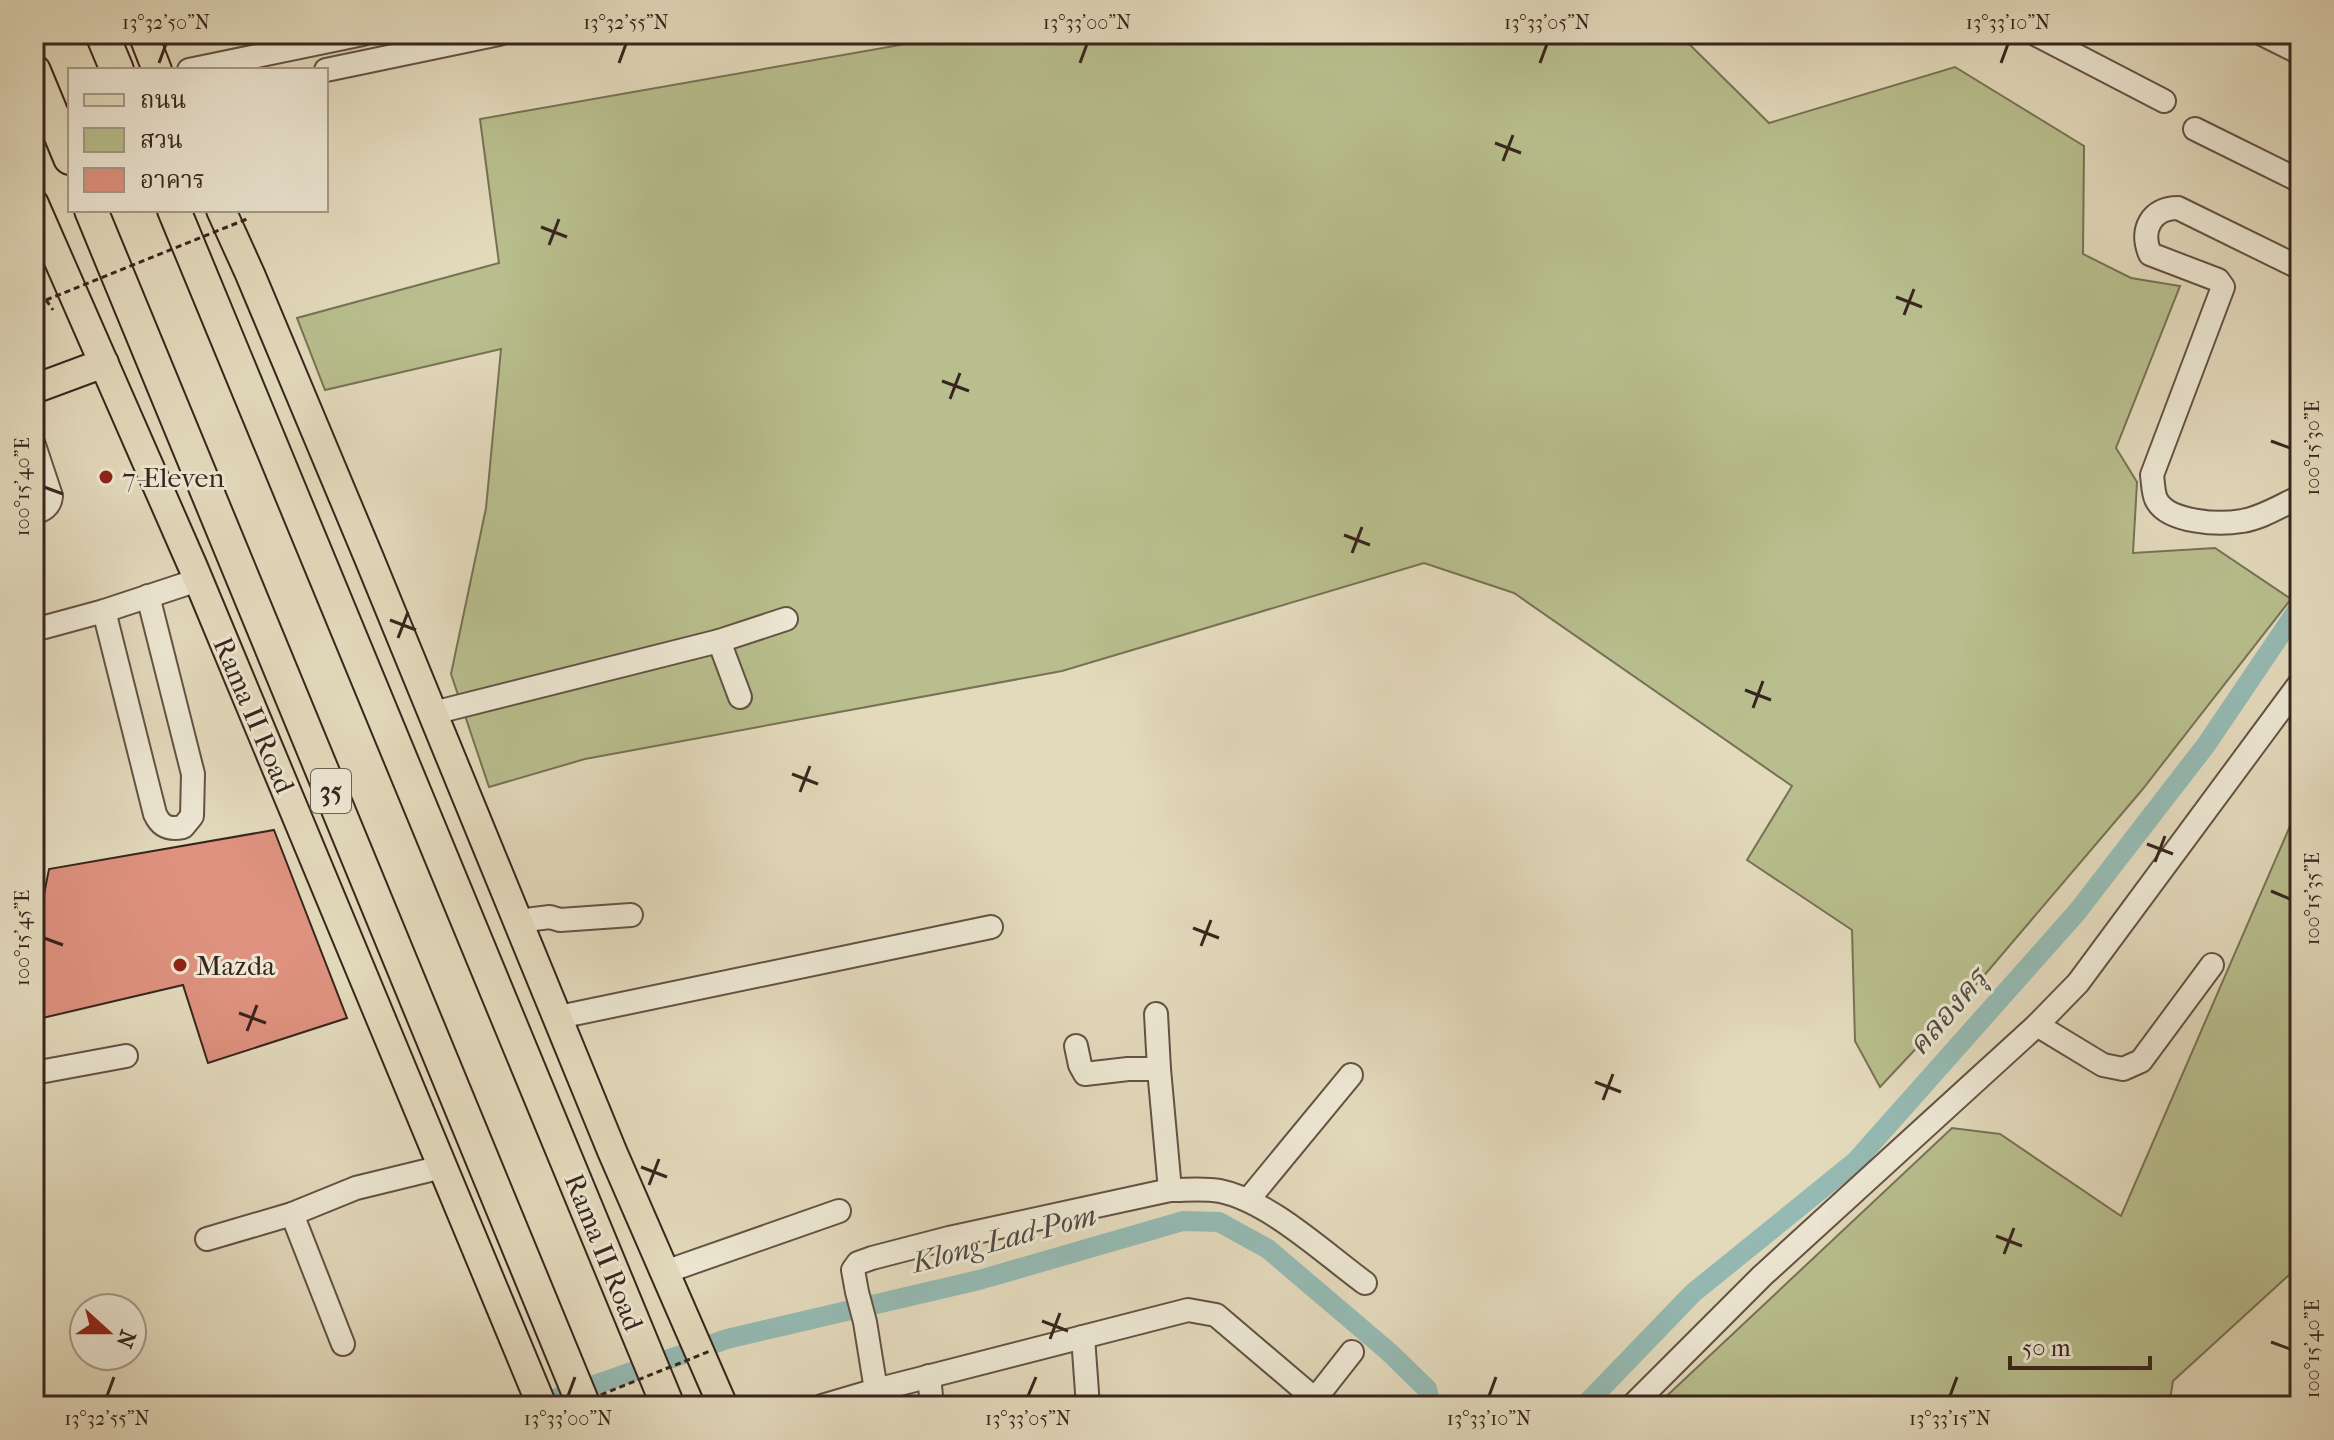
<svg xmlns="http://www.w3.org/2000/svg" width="2334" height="1440" font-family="'IM FELL French Canon','Noto Serif Thai',serif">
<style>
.green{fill:#b8be8d;stroke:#787255;stroke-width:2}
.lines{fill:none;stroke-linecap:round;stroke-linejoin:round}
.canal{stroke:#95bab3;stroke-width:20}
.building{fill:#de927f;stroke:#38251d;stroke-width:2}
.minor-casing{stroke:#635245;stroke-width:26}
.major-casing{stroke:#38251d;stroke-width:32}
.highway-casing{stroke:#38251d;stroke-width:36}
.path{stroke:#38251d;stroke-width:3;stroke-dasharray:6 4;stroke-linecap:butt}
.minor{stroke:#ede7d3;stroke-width:22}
.major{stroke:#e3dabc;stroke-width:28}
.highway{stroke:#e3dabc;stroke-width:32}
.path-bridge{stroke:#38251d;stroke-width:3;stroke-dasharray:6 4;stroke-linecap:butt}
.ticks{fill:none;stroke:#38251d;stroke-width:3}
.poi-dot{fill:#8f2418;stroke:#ede7d3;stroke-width:3}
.labels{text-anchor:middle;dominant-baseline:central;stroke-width:6;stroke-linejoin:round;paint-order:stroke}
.shield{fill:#ede7d3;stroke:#6e5f54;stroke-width:2}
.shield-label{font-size:26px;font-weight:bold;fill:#38251d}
.poi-label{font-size:28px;fill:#38251d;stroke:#ede7d3;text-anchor:start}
.street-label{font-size:28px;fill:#38251d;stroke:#ede7d3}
.water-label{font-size:30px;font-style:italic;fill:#4f4a42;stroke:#ede7d3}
.neatline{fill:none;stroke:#38251d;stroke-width:3}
.ticks-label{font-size:20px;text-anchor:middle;fill:#38251d}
</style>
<rect width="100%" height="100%" fill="#e3dabc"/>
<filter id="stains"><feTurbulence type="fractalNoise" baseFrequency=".0025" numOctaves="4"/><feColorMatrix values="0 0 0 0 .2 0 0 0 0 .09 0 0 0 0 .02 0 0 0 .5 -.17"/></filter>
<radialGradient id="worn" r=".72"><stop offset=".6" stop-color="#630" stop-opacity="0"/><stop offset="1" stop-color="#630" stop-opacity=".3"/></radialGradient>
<g class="green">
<path d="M 933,34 L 1679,34 L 1769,123 L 1955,67 L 2084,146 L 2083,254 L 2131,278 L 2180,286 L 2116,448 L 2137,482 L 2133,553 L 2215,548 L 2291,599 L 2142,790 L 1982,978 L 1880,1087 L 1855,1041 L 1852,930 L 1747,860 L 1792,786 L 1514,593 L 1424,563 L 1062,671 L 585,759 L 489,787 L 451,674 L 486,508 L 501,349 L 325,390 L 297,318 L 499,263 L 480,119 L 934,39 Z"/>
<path d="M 2300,803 L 2300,1265 L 2173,1381 L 2169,1406 L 1656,1406 L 1952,1128 L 2000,1134 L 2121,1216 Z"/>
</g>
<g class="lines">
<g class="canal">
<path d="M 534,1406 L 727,1339 L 979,1280 L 1183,1221 L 1219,1222 L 1268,1249 L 1389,1352 L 1427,1389 L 1431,1406"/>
<path d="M 1584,1406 L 1693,1293 L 1856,1161 L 2077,912 L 2206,745 L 2300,606"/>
</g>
</g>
<path class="building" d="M 274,830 L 347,1018 L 208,1063 L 183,985 L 34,1020 L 34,945 L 49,869 Z"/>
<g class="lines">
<g class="minor-casing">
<g id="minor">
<path d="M 2035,34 L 2164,101"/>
<path d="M 2262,34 L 2300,53"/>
<path d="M 189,70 L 363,34"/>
<path d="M 326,70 L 499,34"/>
<path d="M 2195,129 L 2300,181"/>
<path d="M 2300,268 L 2178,208 C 2151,208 2140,230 2150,254 L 2218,280 L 2223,287 L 2152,475 C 2153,482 2153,492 2156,499 C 2167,523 2220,525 2242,521 C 2262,518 2282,505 2300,497"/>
<path d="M 34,445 L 51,496 C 50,507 43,510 34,513"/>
<path d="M 104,611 L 155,814 C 161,827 169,830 183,827 L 192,816 L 193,774 L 148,596"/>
<path d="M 34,630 L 104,611 L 198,580"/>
<path d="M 719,641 L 740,697"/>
<path d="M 433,713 L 719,641 L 786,619"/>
<path d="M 518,921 L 550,917 L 560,920 L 631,915"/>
<path d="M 1156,1014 L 1159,1069"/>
<path d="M 559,1017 L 991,927"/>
<path d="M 2037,1025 L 2103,1065 L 2123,1069 L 2141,1061 L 2212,965"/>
<path d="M 1076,1046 L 1080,1065 L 1085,1074 L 1128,1069 L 1159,1069 L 1170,1190"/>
<path d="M 34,1073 L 126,1056"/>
<path d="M 1248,1200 L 1351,1075"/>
<path d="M 292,1214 L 343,1344"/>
<path d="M 207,1239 L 292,1214 L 356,1188 L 442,1167"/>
<path d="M 665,1272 L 839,1211"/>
<path d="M 1083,1337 L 1088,1406"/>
<path d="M 929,1376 L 932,1406"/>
<path d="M 876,1390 L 865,1322 L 857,1292 L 853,1270 L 858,1263 L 872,1258 L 949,1238 L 1170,1190 C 1187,1190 1204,1188 1220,1191 C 1269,1201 1324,1253 1365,1283"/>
<path d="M 1315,1399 L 1352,1352"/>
<path d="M 822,1406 L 876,1390 L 1188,1310 L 1216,1315 L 1323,1406"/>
<path d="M 1632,1406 L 1762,1276 L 2037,1025 L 2078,983 L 2300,683"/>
</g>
</g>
<g class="major-casing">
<g id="major">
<path d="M 143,34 L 157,70"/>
<path d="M 34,204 L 193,567 L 542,1406"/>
<path d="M 221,210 L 250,274 L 369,558 L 612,1151 L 723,1406"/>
<path d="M 34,389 L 104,363"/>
</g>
</g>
<g class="highway-casing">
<g id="highway">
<path d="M 102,34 L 117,70"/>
<path d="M 34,71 L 70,158"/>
<path d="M 91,210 L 584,1406"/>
<path d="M 174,210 L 668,1406"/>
</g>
</g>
<path class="path" d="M 46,300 L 53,310"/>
<use href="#minor" class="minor"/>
<use href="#major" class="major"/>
<use href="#highway" class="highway"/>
<g class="path-bridge">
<path d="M 46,300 L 247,219"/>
<path d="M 573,1406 L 710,1351"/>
</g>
</g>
<path class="ticks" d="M 159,63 L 166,44M 619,63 L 626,44M 1080,63 L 1087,44M 1540,63 L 1547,44M 2001,63 L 2008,44M 1495,143 L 1521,153M 1503,161 L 1513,135M 541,227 L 567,237M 549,245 L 559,219M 1896,297 L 1922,307M 1904,315 L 1914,289M 942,381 L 969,391M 950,399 L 960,373M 2271,441 L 2290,448M 44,487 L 63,494M 1344,535 L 1370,545M 1352,553 L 1362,527M 390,620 L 416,630M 398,638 L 408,612M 1745,690 L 1771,700M 1753,708 L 1763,681M 792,774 L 818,784M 800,792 L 810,766M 2147,844 L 2173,854M 2155,862 L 2165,836M 2271,891 L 2290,899M 1193,928 L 1219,938M 44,938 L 63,945M 1201,946 L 1211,920M 239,1013 L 266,1023M 247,1031 L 257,1005M 1595,1082 L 1621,1092M 1603,1100 L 1613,1074M 641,1167 L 667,1177M 649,1185 L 659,1159M 1996,1236 L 2022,1246M 2004,1254 L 2014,1228M 1042,1321 L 1068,1331M 1050,1339 L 1060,1313M 2271,1342 L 2290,1349M 107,1396 L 114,1377M 568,1396 L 575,1377M 1028,1396 L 1036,1377M 1489,1396 L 1496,1377M 1950,1396 L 1957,1377"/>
<g class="poi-dot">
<circle cx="106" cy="477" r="8"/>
<circle cx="180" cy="965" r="8"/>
</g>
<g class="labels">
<rect class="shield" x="311" y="769" width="40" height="44" rx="6"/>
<g class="shield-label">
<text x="331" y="791">35</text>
</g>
<g class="poi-label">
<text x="122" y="477">7-Eleven</text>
<text x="196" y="965">Mazda</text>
</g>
<g class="street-label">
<text transform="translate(254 715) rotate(67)">Rama II Road</text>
<text transform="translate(604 1252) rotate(68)">Rama II Road</text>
</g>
<g class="water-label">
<text transform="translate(1948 1012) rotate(-49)">คลองครุ</text>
<text transform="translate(1004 1239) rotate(-15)">Klong Lad Pom</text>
</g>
</g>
<rect width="2334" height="1440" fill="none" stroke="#e3dabc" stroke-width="88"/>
<rect x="68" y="68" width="260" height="144" fill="#ede7d3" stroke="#a5998a" stroke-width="2"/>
<rect x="84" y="94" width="40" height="12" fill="#e3dabc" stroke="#a5998a" stroke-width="2"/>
<text x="140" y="108" font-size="24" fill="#38251d">ถนน</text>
<rect x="84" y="128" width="40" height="24" fill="#b8be8d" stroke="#a5998a" stroke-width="2"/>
<text x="140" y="148" font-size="24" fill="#38251d">สวน</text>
<rect x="84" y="168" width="40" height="24" fill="#de927f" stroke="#a5998a" stroke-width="2"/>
<text x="140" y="188" font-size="24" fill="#38251d">อาคาร</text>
<g transform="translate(108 1332) rotate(111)"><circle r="38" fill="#ede7d3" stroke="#a5998a" stroke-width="2"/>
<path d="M0-6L14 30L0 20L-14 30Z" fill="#8f2418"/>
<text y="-12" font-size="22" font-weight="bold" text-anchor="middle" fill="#38251d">N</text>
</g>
<path d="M2010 1356v12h140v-12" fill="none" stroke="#38251d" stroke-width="4"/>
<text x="2022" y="1356" font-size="24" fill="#38251d" stroke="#ede7d3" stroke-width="6" paint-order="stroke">50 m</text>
<rect x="44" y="44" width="2246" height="1352" class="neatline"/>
<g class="ticks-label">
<text x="166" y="29">13°32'50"N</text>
<text x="626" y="29">13°32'55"N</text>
<text x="1087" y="29">13°33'00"N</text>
<text x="1547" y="29">13°33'05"N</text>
<text x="2008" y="29">13°33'10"N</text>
<text transform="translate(2312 448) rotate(-90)" y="7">100°15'30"E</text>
<text transform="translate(22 487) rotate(-90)" y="7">100°15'40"E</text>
<text transform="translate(2312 899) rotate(-90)" y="7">100°15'35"E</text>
<text transform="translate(22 938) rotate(-90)" y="7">100°15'45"E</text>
<text transform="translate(2312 1349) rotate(-90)" y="7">100°15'40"E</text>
<text x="107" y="1425">13°32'55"N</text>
<text x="568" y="1425">13°33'00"N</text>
<text x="1028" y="1425">13°33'05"N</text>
<text x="1489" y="1425">13°33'10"N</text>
<text x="1950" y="1425">13°33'15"N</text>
</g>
<rect width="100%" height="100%" filter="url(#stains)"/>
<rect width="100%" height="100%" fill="url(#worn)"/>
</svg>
